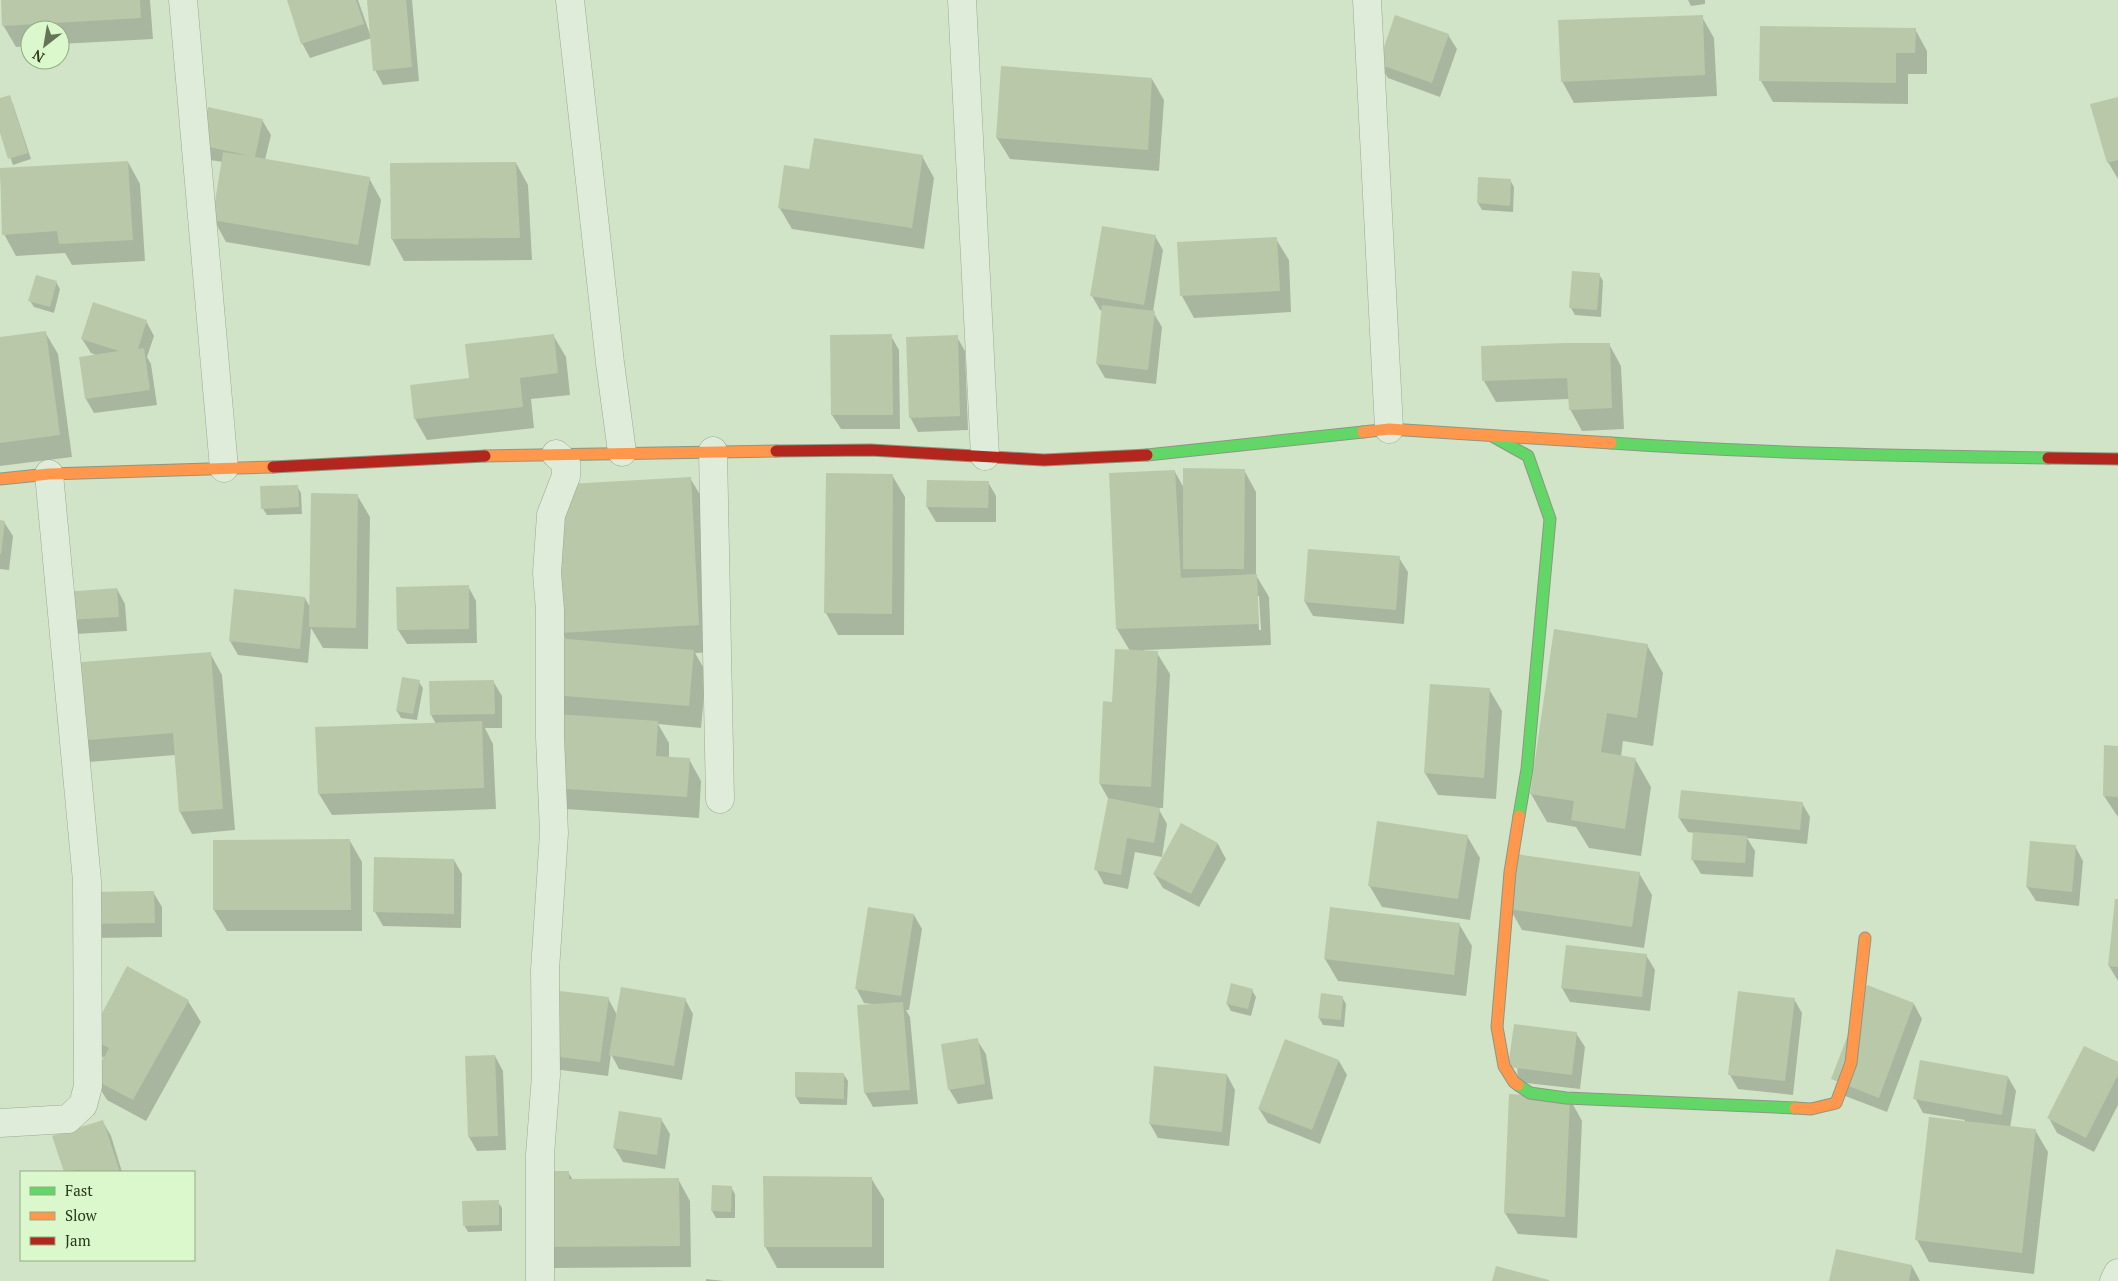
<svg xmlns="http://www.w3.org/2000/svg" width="2118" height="1281" font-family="'PT Serif',serif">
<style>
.shadow{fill:#0003;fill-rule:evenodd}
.building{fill:#b9c8a8}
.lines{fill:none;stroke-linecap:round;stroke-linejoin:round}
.street-casing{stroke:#9ca992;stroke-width:29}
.fast-casing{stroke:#8c9882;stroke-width:13}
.slow-casing{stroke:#8c9882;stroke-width:13}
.jam-casing{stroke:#8c9882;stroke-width:13}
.street{stroke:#e0ecda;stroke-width:28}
.fast{stroke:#63d668;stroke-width:11}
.slow{stroke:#ff974d;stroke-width:11}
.jam{stroke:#b3261e;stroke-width:11}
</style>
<rect width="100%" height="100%" fill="#d2e4c8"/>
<g class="shadow">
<path d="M 2,0 L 150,0 L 153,39 L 60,44 L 60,30 L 30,30 L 30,46 L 16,47 L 3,25 Z"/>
<path d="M 288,0 L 358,0 L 371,37 L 368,0 L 412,0 L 419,81 L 383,85 L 375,70 L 372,38 L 310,58 L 302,43 Z"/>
<path d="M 1688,0 L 1705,0 L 1705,4 L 1691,6 Z"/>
<path d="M 1702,17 L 1714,38 L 1717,96 L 1574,103 L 1562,81 Z"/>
<path d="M 1915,29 L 1927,51 L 1927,74 L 1908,74 L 1908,104 L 1773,102 L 1761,81 Z"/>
<path d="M 1448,35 L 1457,49 L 1440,97 L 1388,78 L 1379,64 Z"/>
<path d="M 1152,79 L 1164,100 L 1159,171 L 1010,159 L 997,138 Z"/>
<path d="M 9,97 L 13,104 L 31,159 L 13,165 L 0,129 L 0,100 Z"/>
<path d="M 2118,98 L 2118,179 L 2108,162 Z"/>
<path d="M 262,120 L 271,135 L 265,160 L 369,178 L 381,200 L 370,266 L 226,242 L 214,220 L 223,162 L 210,160 L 201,145 Z"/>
<path d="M 922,156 L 934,178 L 924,249 L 792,229 L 779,207 L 810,170 Z"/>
<path d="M 128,162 L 140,184 L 145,261 L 72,265 L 65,253 L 16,256 L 4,234 L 0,169 Z"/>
<path d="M 516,163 L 528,185 L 532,260 L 404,261 L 392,239 L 391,164 Z"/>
<path d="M 1479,178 L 1510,180 L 1514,187 L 1513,212 L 1482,210 L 1478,203 Z"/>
<path d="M 1155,236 L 1163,250 L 1153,312 L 1162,327 L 1156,384 L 1105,378 L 1097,364 L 1103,311 L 1100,310 L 1092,296 Z"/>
<path d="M 1276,239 L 1289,260 L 1291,312 L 1194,318 L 1182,296 L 1178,243 Z"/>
<path d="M 1599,274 L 1603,281 L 1601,317 L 1575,315 L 1571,308 Z"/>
<path d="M 56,282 L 60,289 L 54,313 L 34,307 L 30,301 Z"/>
<path d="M 146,321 L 154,336 L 147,357 L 151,364 L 157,405 L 94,413 L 86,399 L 98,356 L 91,353 L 82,339 Z"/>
<path d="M 45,332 L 58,354 L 72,457 L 0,466 L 0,339 Z"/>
<path d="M 553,335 L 566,357 L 570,395 L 531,399 L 534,428 L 427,440 L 415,419 L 470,379 Z"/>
<path d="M 891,336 L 899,350 L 900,429 L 841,429 L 832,415 Z"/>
<path d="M 957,337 L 965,351 L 968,430 L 918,432 L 910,417 Z"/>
<path d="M 1609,344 L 1621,366 L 1624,429 L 1582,431 L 1570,409 L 1569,399 L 1496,402 L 1484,381 Z"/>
<path d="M 1244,470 L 1256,492 L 1256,575 L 1269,597 L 1271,645 L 1144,650 L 1144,652 L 1157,653 L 1170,674 L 1163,808 L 1158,808 L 1167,824 L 1162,857 L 1135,852 L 1128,889 L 1104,884 L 1096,869 L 1109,800 L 1100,784 L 1113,703 L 1130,651 L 1117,629 L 1110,475 L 1175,472 L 1184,488 ZM 1257,596 L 1259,596 L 1261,630 L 1259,630 Z"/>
<path d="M 892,475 L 905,497 L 904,635 L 838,635 L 826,613 Z"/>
<path d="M 690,478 L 707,506 L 714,652 L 695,653 L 706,672 L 701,728 L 658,724 L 669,743 L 669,758 L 689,759 L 701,781 L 699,818 L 566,809 L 565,716 L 553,695 L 566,640 L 562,632 Z"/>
<path d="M 928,481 L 988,482 L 996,496 L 996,522 L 936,522 L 927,507 Z"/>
<path d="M 297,486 L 301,493 L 302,514 L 267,515 L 263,509 Z"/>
<path d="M 357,495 L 370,517 L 368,649 L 323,648 L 311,628 L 308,663 L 238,655 L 230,641 L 305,598 L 311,609 Z"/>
<path d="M 0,521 L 4,522 L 13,536 L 9,570 L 0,569 Z"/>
<path d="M 1399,558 L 1408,572 L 1404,624 L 1313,616 L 1305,602 Z"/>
<path d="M 468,586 L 476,601 L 477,643 L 407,644 L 398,630 Z"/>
<path d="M 117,589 L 125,604 L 127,631 L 76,634 L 68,619 Z"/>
<path d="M 1647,645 L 1663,673 L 1653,746 L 1623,741 L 1621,757 L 1635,759 L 1651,787 L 1641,856 L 1589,848 L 1576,827 L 1547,822 L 1531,794 Z"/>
<path d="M 210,653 L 222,675 L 235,830 L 192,834 L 180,812 L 175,755 L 89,762 L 77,740 Z"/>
<path d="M 493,681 L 502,696 L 502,728 L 485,728 L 493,744 L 496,809 L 332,815 L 319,794 L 436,724 L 431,715 Z"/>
<path d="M 419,682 L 423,688 L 417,720 L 401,718 L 397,711 Z"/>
<path d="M 1431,685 L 1489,689 L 1502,711 L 1496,799 L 1438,795 L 1425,773 Z"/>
<path d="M 2118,747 L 2118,817 L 2104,796 Z"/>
<path d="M 1802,803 L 1810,817 L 1807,844 L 1747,838 L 1755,851 L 1753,877 L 1701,874 L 1692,859 L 1694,833 L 1688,832 L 1679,818 Z"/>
<path d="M 1181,825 L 1218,844 L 1226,859 L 1199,907 L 1163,888 L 1154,874 Z"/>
<path d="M 1467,836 L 1480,858 L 1470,920 L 1382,907 L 1369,885 Z"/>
<path d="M 350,841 L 362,862 L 362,931 L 227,931 L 214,910 Z"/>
<path d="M 2075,846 L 2083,861 L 2079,906 L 2036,901 L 2027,887 Z"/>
<path d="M 454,860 L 462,874 L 461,928 L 383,926 L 375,912 Z"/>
<path d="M 1639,873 L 1652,895 L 1644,948 L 1522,930 L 1510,909 Z"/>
<path d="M 153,892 L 162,907 L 162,937 L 94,938 L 86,924 Z"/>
<path d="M 2118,900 L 2118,981 L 2109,966 Z"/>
<path d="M 914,915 L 922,929 L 909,1010 L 906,1010 L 910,1017 L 918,1104 L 873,1107 L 865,1093 L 872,1004 L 864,1003 L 856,988 Z"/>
<path d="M 1459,924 L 1472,946 L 1466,996 L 1338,981 L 1325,959 Z"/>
<path d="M 1646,955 L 1655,970 L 1650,1011 L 1570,1002 L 1562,988 Z"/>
<path d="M 1252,990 L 1256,997 L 1251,1016 L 1231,1011 L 1227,1004 Z"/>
<path d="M 1342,997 L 1346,1004 L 1344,1027 L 1323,1025 L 1319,1018 Z"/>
<path d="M 608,998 L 617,1015 L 685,999 L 693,1014 L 682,1080 L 619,1069 L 611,1054 L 608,1076 L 553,1069 L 545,1054 Z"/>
<path d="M 1794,999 L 1802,1013 L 1793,1095 L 1738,1089 L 1730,1075 Z"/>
<path d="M 188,1001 L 201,1022 L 146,1121 L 107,1100 L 94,1079 L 105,1060 L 91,1038 Z"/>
<path d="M 1914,1004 L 1922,1019 L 1887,1112 L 1840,1094 Z"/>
<path d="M 1515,1026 L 1576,1033 L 1585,1047 L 1580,1089 L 1518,1082 Z"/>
<path d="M 977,1040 L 986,1054 L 993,1099 L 958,1104 L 949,1089 Z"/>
<path d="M 495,1056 L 503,1071 L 506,1150 L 477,1151 L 469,1137 Z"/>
<path d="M 1339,1061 L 1347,1075 L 1320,1144 L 1268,1123 L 1259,1109 Z"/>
<path d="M 2118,1064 L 2118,1105 L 2094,1152 L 2057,1133 L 2049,1118 Z"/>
<path d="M 844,1075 L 848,1081 L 847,1105 L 800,1104 L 796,1097 Z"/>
<path d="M 1227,1075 L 1235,1090 L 1229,1146 L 1158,1138 L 1150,1124 Z"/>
<path d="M 2008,1077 L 2016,1091 L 2010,1128 L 2035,1130 L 2048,1152 L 2034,1274 L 1929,1262 L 1917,1240 L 1965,1120 L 1923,1113 L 1915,1098 Z"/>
<path d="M 1570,1099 L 1582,1121 L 1577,1238 L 1518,1234 L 1505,1213 Z"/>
<path d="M 661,1119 L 670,1134 L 665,1169 L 623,1162 L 614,1147 Z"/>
<path d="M 103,1122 L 111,1136 L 122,1172 L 65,1172 L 54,1137 Z"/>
<path d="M 568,1172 L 573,1180 L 678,1179 L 690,1201 L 691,1267 L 553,1268 L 541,1247 Z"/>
<path d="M 871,1178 L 884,1199 L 884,1268 L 777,1268 L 765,1246 Z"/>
<path d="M 731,1187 L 735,1194 L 735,1218 L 716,1218 L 712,1211 Z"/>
<path d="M 498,1202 L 502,1208 L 502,1231 L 468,1232 L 464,1225 Z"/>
<path d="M 1912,1266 L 1920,1281 L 1831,1281 Z"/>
<path d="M 706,1279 L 724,1281 L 706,1281 Z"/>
</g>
<g class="building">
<path d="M 1,0 L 140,0 L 141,18 L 2,26 Z"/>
<path d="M 287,0 L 356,0 L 364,24 L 301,44 Z"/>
<path d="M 367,0 L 406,0 L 412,67 L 373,71 Z"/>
<path d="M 1395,15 L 1449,34 L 1432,83 L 1378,64 Z"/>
<path d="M 1703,15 L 1705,75 L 1561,82 L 1558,20 Z"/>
<path d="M 1760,26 L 1916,28 L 1915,53 L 1896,53 L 1896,83 L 1759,81 Z"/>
<path d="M 1001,66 L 1152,78 L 1148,150 L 996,138 Z"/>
<path d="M 10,95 L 28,153 L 8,159 L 0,133 L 0,98 Z"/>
<path d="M 2118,97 L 2118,160 L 2107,163 L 2090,104 Z"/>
<path d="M 208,107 L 263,119 L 255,157 L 370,177 L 358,245 L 212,220 L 223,152 L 251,156 L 200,145 Z"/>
<path d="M 814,138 L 923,155 L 912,228 L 778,208 L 784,165 L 809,169 Z"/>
<path d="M 128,161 L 133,240 L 59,244 L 57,231 L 2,235 L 0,168 Z"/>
<path d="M 516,162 L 520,238 L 391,239 L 390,163 Z"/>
<path d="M 1478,177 L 1511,179 L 1510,206 L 1477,203 Z"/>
<path d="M 1102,226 L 1156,235 L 1144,305 L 1090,296 Z"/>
<path d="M 1277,237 L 1280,291 L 1180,296 L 1177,242 Z"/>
<path d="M 1572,271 L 1600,273 L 1597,310 L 1569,308 Z"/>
<path d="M 36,275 L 57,281 L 50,307 L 28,301 Z"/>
<path d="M 93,302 L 147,320 L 138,349 L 144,348 L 150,390 L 85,399 L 79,357 L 119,351 L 81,339 Z"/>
<path d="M 1102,305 L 1155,311 L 1148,370 L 1096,364 Z"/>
<path d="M 46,331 L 60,435 L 0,443 L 0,337 Z"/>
<path d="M 554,334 L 558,373 L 520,378 L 523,407 L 414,419 L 410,385 L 469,378 L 465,344 Z"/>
<path d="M 892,334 L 893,415 L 831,415 L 830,335 Z"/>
<path d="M 958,335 L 960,416 L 909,418 L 906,337 Z"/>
<path d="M 1566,343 L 1610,343 L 1612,408 L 1569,410 L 1567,378 L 1482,381 L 1481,346 Z"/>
<path d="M 1183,468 L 1245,469 L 1244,569 L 1183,569 Z"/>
<path d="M 1175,470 L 1181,578 L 1257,574 L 1259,624 L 1116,629 L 1109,473 Z"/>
<path d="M 826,473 L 893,474 L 892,614 L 824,613 Z"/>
<path d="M 691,477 L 699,625 L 560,633 L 551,485 Z"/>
<path d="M 927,480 L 989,481 L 988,508 L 926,507 Z"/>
<path d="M 298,485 L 299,507 L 261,509 L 260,486 Z"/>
<path d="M 311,493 L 358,494 L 356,628 L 309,627 Z"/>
<path d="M 0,520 L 5,521 L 1,554 L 0,554 Z"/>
<path d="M 1308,549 L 1400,556 L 1396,610 L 1304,602 Z"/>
<path d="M 469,585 L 469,629 L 397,630 L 396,587 Z"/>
<path d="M 117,588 L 119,617 L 67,620 L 65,592 Z"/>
<path d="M 234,589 L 305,597 L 300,649 L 229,641 Z"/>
<path d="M 1554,629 L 1648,644 L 1637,718 L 1607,713 L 1601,752 L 1636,758 L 1625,829 L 1571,820 L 1574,801 L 1530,794 Z"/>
<path d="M 556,638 L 694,650 L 689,706 L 552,695 Z"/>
<path d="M 1115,649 L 1158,651 L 1151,787 L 1099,784 L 1103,701 L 1112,702 Z"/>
<path d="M 211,652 L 223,809 L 179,812 L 173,733 L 76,741 L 69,663 Z"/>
<path d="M 402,677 L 420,680 L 413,714 L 396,711 Z"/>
<path d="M 494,680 L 495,714 L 430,715 L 429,681 Z"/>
<path d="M 1430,684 L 1490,688 L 1484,778 L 1424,773 Z"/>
<path d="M 556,714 L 658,721 L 656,756 L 690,758 L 687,797 L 552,788 Z"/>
<path d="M 482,721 L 484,788 L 318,794 L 315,727 Z"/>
<path d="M 2104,745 L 2118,746 L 2118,797 L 2103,796 Z"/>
<path d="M 1681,790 L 1803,802 L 1800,830 L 1678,818 Z"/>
<path d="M 1108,798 L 1160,808 L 1154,843 L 1127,838 L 1121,875 L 1094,870 Z"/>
<path d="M 1377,821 L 1468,835 L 1458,899 L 1368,886 Z"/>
<path d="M 1181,823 L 1218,843 L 1191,894 L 1153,874 Z"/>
<path d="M 1693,832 L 1747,836 L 1745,863 L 1691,860 Z"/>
<path d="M 350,839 L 351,910 L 213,910 L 213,840 Z"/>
<path d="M 2030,841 L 2076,845 L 2072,892 L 2026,887 Z"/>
<path d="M 1516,854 L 1640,872 L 1632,927 L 1509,909 Z"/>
<path d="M 374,857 L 454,859 L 454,914 L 373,912 Z"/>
<path d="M 154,891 L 155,923 L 85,924 L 84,892 Z"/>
<path d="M 2115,899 L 2118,899 L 2118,967 L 2108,966 Z"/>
<path d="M 868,907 L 914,914 L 901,996 L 855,989 Z"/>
<path d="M 1330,907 L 1460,923 L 1454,975 L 1324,959 Z"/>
<path d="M 1566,945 L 1647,954 L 1642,997 L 1561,988 Z"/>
<path d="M 127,966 L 189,1000 L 133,1100 L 93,1079 L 109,1048 L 89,1038 Z"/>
<path d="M 1231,983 L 1253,989 L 1248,1009 L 1226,1004 Z"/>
<path d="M 1867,985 L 1914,1003 L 1879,1098 L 1831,1079 Z"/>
<path d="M 621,987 L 686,998 L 674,1066 L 609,1055 Z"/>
<path d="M 552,990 L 609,997 L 600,1062 L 543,1055 Z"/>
<path d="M 1738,991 L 1795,998 L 1785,1081 L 1728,1075 Z"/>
<path d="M 1321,993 L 1343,996 L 1341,1020 L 1318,1018 Z"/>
<path d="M 903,1002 L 910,1090 L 864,1093 L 857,1005 Z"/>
<path d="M 1514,1024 L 1577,1032 L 1572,1075 L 1508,1067 Z"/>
<path d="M 978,1038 L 985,1084 L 948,1090 L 941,1044 Z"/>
<path d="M 1285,1039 L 1339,1060 L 1312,1130 L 1258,1109 Z"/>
<path d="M 2084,1046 L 2118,1062 L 2118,1075 L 2086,1138 L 2047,1118 Z"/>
<path d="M 495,1055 L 498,1136 L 468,1137 L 465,1056 Z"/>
<path d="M 1920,1060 L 2008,1076 L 2002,1115 L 1913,1099 Z"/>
<path d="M 1154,1066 L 1227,1074 L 1222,1132 L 1149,1124 Z"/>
<path d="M 795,1072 L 844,1073 L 844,1099 L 795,1097 Z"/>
<path d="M 1509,1094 L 1570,1098 L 1565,1217 L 1504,1213 Z"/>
<path d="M 619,1111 L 662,1118 L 657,1155 L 613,1148 Z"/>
<path d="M 1929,1117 L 2036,1129 L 2022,1253 L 1915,1240 Z"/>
<path d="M 103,1120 L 120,1172 L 80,1172 L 80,1170 L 64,1172 L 52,1136 Z"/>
<path d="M 539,1171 L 569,1171 L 569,1179 L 679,1178 L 680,1246 L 539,1247 Z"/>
<path d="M 763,1176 L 872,1177 L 872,1247 L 764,1247 Z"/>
<path d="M 712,1185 L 732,1186 L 731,1212 L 711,1211 Z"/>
<path d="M 499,1200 L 499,1225 L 463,1226 L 462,1201 Z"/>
<path d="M 1836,1249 L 1912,1265 L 1909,1281 L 1829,1281 Z"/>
<path d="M 1496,1266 L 1549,1280 L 1549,1281 L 1492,1281 Z"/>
</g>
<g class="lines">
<g class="street-casing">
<g id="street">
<path d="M 183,0 L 224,468"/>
<path d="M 570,0 L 610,363 L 622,452"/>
<path d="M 962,0 L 985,456"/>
<path d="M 1367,0 L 1389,429"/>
<path d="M 713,451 L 720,799"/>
<path d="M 0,1123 L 68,1119 L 83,1105 L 88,1086 L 87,881 L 49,474"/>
<path d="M 540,1281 L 540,1155 L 546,1075 L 545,970 L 554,833 L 550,737 L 550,610 L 547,573 L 551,515 L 566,476 L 566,463 L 556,454"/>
<path d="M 2114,1281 L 2118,1273"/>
</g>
</g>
<g class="fast-casing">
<g id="fast">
<path d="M 1494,437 L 1528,456 L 1550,519 L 1527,769 L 1519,816"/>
<path d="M 1611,443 C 1757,453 1903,456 2048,458"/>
<path d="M 1147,455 L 1363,432"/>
<path d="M 1518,1085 L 1530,1093 L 1566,1098 L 1795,1108"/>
</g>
</g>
<g class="slow-casing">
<g id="slow">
<path d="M 1363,432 L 1389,429 L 1611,443"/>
<path d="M 485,456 L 776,451"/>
<path d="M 0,479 L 49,474 L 273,467"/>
<path d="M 1518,1085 L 1514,1082 L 1504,1066 L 1497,1027 L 1510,872 L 1519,816"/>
<path d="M 1795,1108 L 1811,1109 L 1836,1103 L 1851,1063 L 1865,938"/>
</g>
</g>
<g class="jam-casing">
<g id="jam">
<path d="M 776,451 L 871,450 L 1044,460 L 1147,455"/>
<path d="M 2048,458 L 2118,459"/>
<path d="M 273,467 L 485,456"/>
</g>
</g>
<use href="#street" class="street"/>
<use href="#fast" class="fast"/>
<use href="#slow" class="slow"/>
<use href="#jam" class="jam"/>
</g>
<rect x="20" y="1171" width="175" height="90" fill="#daf8cb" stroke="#94ab84"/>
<rect x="30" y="1187" width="25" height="8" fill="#63d668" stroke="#94ab84"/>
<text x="65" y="1196" font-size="15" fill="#2a371a">Fast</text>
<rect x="30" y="1212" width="25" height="8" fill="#ff974d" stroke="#94ab84"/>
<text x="65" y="1221" font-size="15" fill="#2a371a">Slow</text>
<rect x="30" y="1237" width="25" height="8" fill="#b3261e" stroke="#94ab84"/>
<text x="65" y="1246" font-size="15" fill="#2a371a">Jam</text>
<g transform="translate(45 45) rotate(211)"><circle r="24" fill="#daf8cb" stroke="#94ab84"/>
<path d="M0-4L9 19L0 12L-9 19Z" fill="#657457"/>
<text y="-8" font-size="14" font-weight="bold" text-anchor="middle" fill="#2a371a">N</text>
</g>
</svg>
